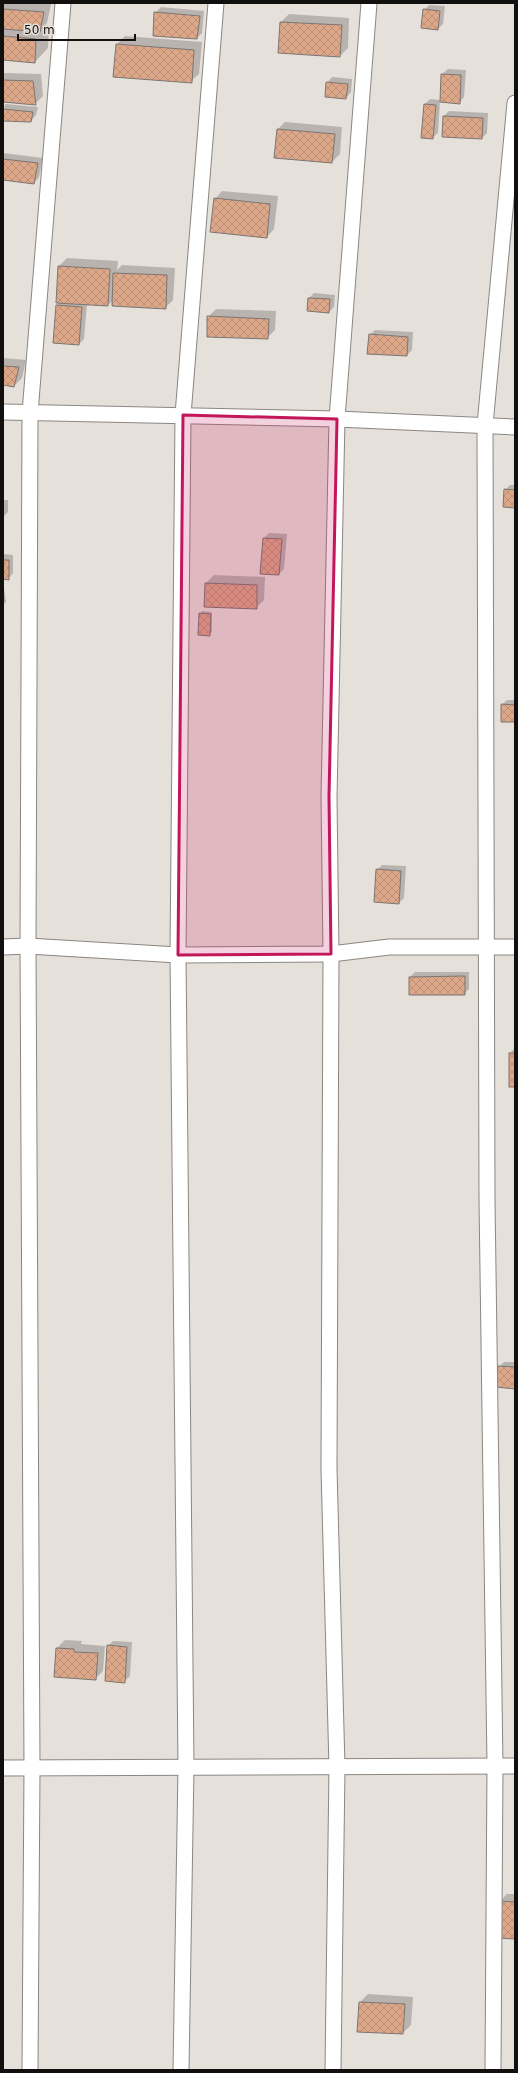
<svg xmlns="http://www.w3.org/2000/svg" width="518" height="2073" font-family="'DejaVu Sans',sans-serif">
<style>
.shadow{fill:#0003}
.building{fill:url(#building-cross-hatch);stroke:#7c7572}
.lines{fill:none;stroke-linecap:round;stroke-linejoin:round}
.minor-casing{stroke:#8c8682;stroke-width:17}
.minor{stroke:#fff;stroke-width:15}
.marked{fill:#c2185b;fill-opacity:0.2;stroke:#c2185b;stroke-width:3;stroke-linejoin:round}
</style>
<defs>
<pattern id="building-cross-hatch" width="8" height="8" patternUnits="userSpaceOnUse"><rect width="8" height="8" fill="#dda88a"/><path d="M0 0l8 8M0 8l8-8" fill="none" stroke="#bd9076"/></pattern>
</defs>
<rect width="100%" height="100%" fill="#e6e0da"/>
<g class="shadow">
<path d="M 3,3 L 51,4 L 47,23 L 45,25 L 49,26 L 48,48 L 35,62 L 3,59 Z"/>
<path d="M 429,5 L 445,6 L 443,24 L 438,29 L 424,10 Z"/>
<path d="M 161,7 L 204,11 L 202,33 L 197,38 L 155,13 Z"/>
<path d="M 289,14 L 349,18 L 348,48 L 340,56 L 279,52 L 281,22 Z"/>
<path d="M 125,36 L 202,42 L 199,74 L 191,81 L 117,44 Z"/>
<path d="M 448,69 L 466,70 L 464,97 L 459,103 L 440,101 L 438,133 L 432,138 L 425,104 L 430,99 L 441,100 L 442,74 Z"/>
<path d="M 3,73 L 41,74 L 43,96 L 35,104 L 3,101 Z"/>
<path d="M 332,77 L 352,79 L 351,92 L 346,98 L 327,83 Z"/>
<path d="M 5,104 L 38,107 L 36,115 L 31,121 L 3,120 Z"/>
<path d="M 449,111 L 488,113 L 487,133 L 482,138 L 444,116 Z"/>
<path d="M 285,122 L 342,127 L 340,154 L 332,162 L 278,129 Z"/>
<path d="M 3,153 L 43,158 L 39,177 L 34,183 L 3,179 Z"/>
<path d="M 222,191 L 278,196 L 274,229 L 267,237 L 215,199 Z"/>
<path d="M 67,258 L 118,261 L 117,270 L 122,265 L 175,268 L 173,300 L 165,308 L 113,300 L 108,305 L 87,304 L 84,339 L 79,344 L 57,305 L 59,302 L 57,302 L 59,266 Z"/>
<path d="M 314,293 L 335,295 L 334,307 L 329,312 L 309,298 Z"/>
<path d="M 216,309 L 276,311 L 275,330 L 267,338 L 208,317 Z"/>
<path d="M 375,330 L 413,332 L 412,350 L 407,355 L 370,335 Z"/>
<path d="M 3,358 L 26,360 L 22,378 L 14,386 L 3,384 Z"/>
<path d="M 510,485 L 515,485 L 515,507 L 505,490 Z"/>
<path d="M 3,500 L 8,500 L 8,512 L 3,517 Z"/>
<path d="M 269,533 L 287,534 L 284,569 L 279,574 L 261,573 L 264,538 Z"/>
<path d="M 3,554 L 13,555 L 13,573 L 8,579 L 3,578 Z"/>
<path d="M 214,575 L 265,577 L 264,600 L 256,608 L 206,583 Z"/>
<path d="M 3,582 L 6,602 L 3,605 Z"/>
<path d="M 202,611 L 212,612 L 212,632 L 209,634 L 200,614 Z"/>
<path d="M 507,700 L 515,700 L 515,721 L 502,705 Z"/>
<path d="M 382,865 L 406,866 L 404,898 L 399,903 L 377,870 Z"/>
<path d="M 415,972 L 469,972 L 469,989 L 464,994 L 410,977 Z"/>
<path d="M 515,1048 L 515,1086 L 510,1086 L 510,1053 Z"/>
<path d="M 504,1362 L 515,1362 L 515,1388 L 499,1367 Z"/>
<path d="M 65,1640 L 82,1641 L 81,1644 L 105,1646 L 103,1671 L 95,1679 L 55,1676 L 57,1648 Z"/>
<path d="M 113,1641 L 132,1642 L 130,1676 L 124,1682 L 108,1646 Z"/>
<path d="M 507,1894 L 515,1894 L 515,1938 L 499,1902 Z"/>
<path d="M 368,1994 L 413,1997 L 411,2025 L 403,2033 L 360,2002 Z"/>
</g>
<g class="building">
<path d="M 3,9 L 44,12 L 40,32 L 3,29 Z"/>
<path d="M 423,9 L 440,11 L 438,30 L 421,28 Z"/>
<path d="M 154,12 L 200,16 L 197,39 L 153,36 Z"/>
<path d="M 280,22 L 342,25 L 340,57 L 278,53 Z"/>
<path d="M 3,36 L 36,39 L 35,63 L 3,60 Z"/>
<path d="M 116,44 L 194,50 L 192,83 L 113,77 Z"/>
<path d="M 441,74 L 461,75 L 460,104 L 440,102 Z"/>
<path d="M 3,80 L 33,81 L 36,105 L 3,102 Z"/>
<path d="M 326,82 L 348,84 L 346,99 L 325,97 Z"/>
<path d="M 424,104 L 436,105 L 433,139 L 421,138 Z"/>
<path d="M 3,109 L 33,112 L 31,122 L 3,121 Z"/>
<path d="M 443,116 L 483,118 L 482,139 L 442,137 Z"/>
<path d="M 277,129 L 335,134 L 332,163 L 274,158 Z"/>
<path d="M 3,159 L 38,163 L 34,184 L 3,180 Z"/>
<path d="M 214,198 L 270,204 L 267,238 L 210,232 Z"/>
<path d="M 58,266 L 110,269 L 108,306 L 56,303 Z"/>
<path d="M 113,273 L 167,275 L 166,309 L 112,306 Z"/>
<path d="M 308,298 L 330,299 L 329,313 L 307,311 Z"/>
<path d="M 56,305 L 82,307 L 79,345 L 53,343 Z"/>
<path d="M 207,316 L 269,319 L 268,339 L 207,337 Z"/>
<path d="M 369,334 L 408,337 L 407,356 L 367,354 Z"/>
<path d="M 3,366 L 19,367 L 14,387 L 3,385 Z"/>
<path d="M 504,489 L 515,490 L 515,508 L 503,507 Z"/>
<path d="M 263,538 L 282,539 L 279,575 L 260,574 Z"/>
<path d="M 3,560 L 9,560 L 9,580 L 3,579 Z"/>
<path d="M 205,583 L 257,585 L 257,609 L 204,607 Z"/>
<path d="M 199,613 L 211,614 L 210,636 L 198,635 Z"/>
<path d="M 501,704 L 515,705 L 515,722 L 501,722 Z"/>
<path d="M 376,869 L 401,871 L 399,904 L 374,902 Z"/>
<path d="M 465,976 L 465,995 L 409,995 L 409,977 Z"/>
<rect x="509" y="1053" width="6" height="34"/>
<path d="M 498,1366 L 515,1367 L 515,1389 L 496,1387 Z"/>
<path d="M 107,1645 L 127,1647 L 125,1683 L 105,1681 Z"/>
<path d="M 56,1648 L 74,1649 L 74,1652 L 98,1653 L 96,1680 L 54,1677 Z"/>
<path d="M 498,1901 L 515,1902 L 515,1939 L 497,1938 Z"/>
<path d="M 359,2002 L 405,2004 L 403,2034 L 357,2032 Z"/>
</g>
<g class="lines">
<g class="minor-casing">
<g id="minor">
<path d="M 3,412 L 337,419 L 515,427"/>
<path d="M 3,947 L 28,946 L 178,955 L 331,954 L 389,947 L 515,947"/>
<path d="M 3,1768 L 515,1766"/>
<path d="M 30,2070 L 32,1768 L 28,946 L 30,413 L 63,3"/>
<path d="M 181,2070 L 186,1767 L 178,955 L 183,415 L 216,3"/>
<path d="M 333,2070 L 337,1767 L 329,1469 L 331,954 L 329,797 L 337,419 L 369,3"/>
<path d="M 493,2070 L 495,1766 L 487,1200 L 485,425 L 515,103"/>
</g>
</g>
<use href="#minor" class="minor"/>
</g>
<path class="marked" d="M 183,415 L 337,419 L 329,797 L 331,954 L 178,955 Z"/>
<rect width="518" height="2073" fill="none" stroke="#12100f" stroke-width="8"/>
<path d="M18 34v6h117v-6" fill="none" stroke="#12100f" stroke-width="2"/>
<text x="24" y="34" font-size="12" fill="#12100f" stroke="#e6e0da" stroke-width="3" paint-order="stroke">50 m</text>
</svg>
